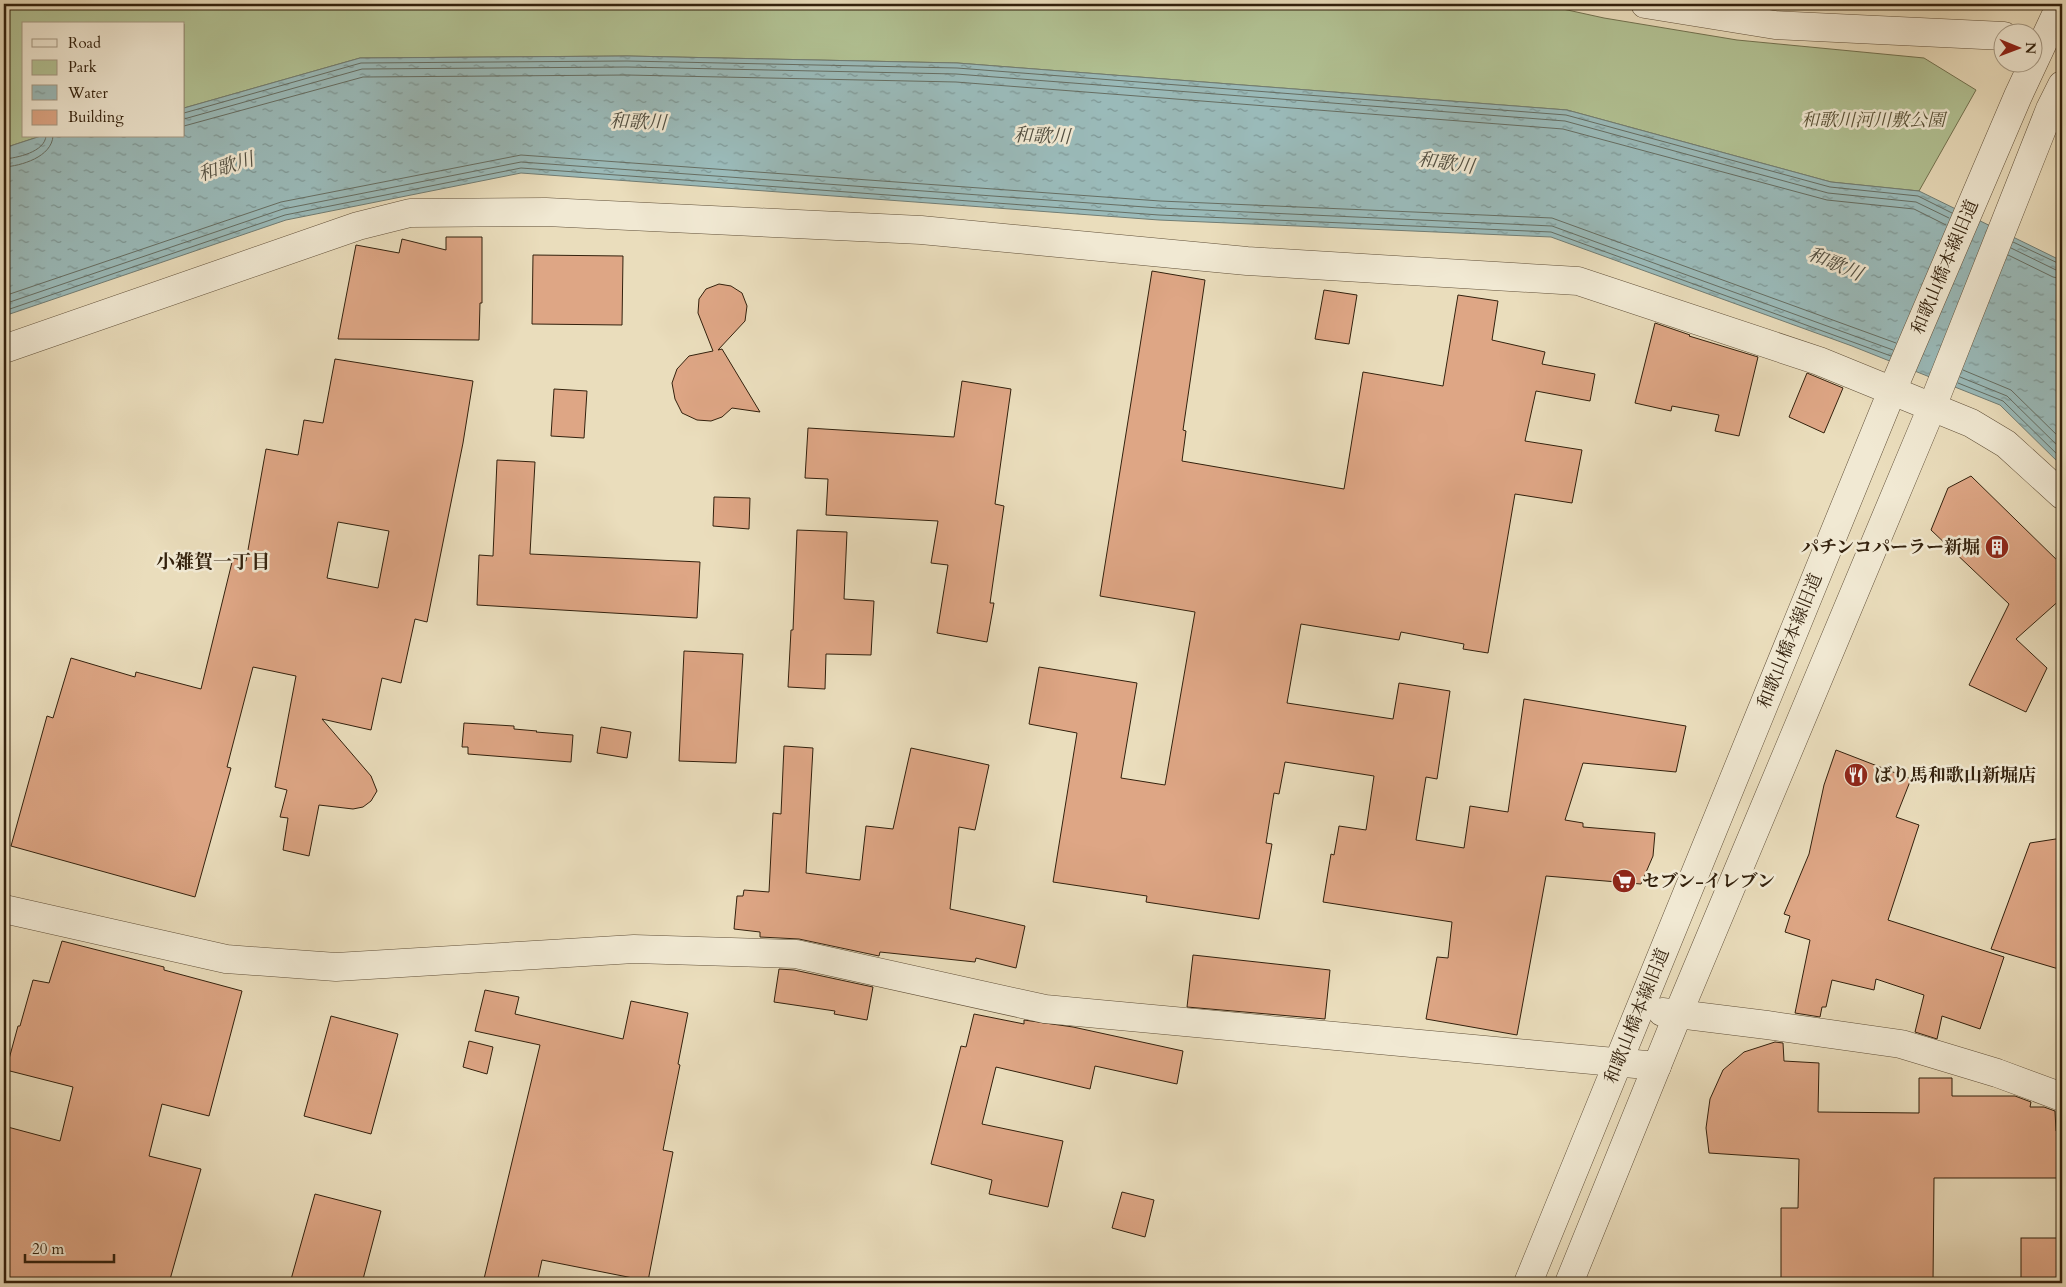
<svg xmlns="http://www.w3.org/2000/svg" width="2066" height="1287" font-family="Cardo,'Noto Serif JP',serif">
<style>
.green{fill:#b2c294;stroke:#727250}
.water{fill:url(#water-ripples);stroke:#717d74}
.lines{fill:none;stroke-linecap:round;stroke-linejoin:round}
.shore{stroke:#666e63;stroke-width:1}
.building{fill:#dea685;stroke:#33210d;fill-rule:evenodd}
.minor-casing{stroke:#615039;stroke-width:29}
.minor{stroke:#f1e9d3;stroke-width:28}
.labels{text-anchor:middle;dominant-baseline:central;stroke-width:5;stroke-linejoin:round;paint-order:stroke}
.park-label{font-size:18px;font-style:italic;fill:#595136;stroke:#f1e9d3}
.street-label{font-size:18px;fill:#33210d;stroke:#f1e9d3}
.poi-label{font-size:18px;font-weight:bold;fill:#33210d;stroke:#f1e9d3;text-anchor:start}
.water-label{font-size:19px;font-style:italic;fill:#524f41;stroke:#f1e9d3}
.neighbourhood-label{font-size:19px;font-weight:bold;fill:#33210d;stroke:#f1e9d3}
</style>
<defs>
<pattern id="water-ripples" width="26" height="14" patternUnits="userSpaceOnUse" patternTransform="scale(1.25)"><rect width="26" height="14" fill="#9abab9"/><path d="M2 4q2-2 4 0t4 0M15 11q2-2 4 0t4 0" fill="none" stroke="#7e9795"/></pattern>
</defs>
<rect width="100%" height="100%" fill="#eaddbc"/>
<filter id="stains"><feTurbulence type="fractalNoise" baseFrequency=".004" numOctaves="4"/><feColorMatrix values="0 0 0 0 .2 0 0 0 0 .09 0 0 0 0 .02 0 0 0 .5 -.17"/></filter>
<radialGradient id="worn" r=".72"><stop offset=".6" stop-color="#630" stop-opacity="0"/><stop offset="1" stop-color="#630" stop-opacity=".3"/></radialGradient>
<path class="green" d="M 4,4 L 1540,4 L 1604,18 L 1737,40 L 1924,58 L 1976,90 L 1919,191 L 1831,182 L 1567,110 L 957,63 L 627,56 L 360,58 L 184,108 L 184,24 L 24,24 L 24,136 L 41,136 L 4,148 Z"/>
<path class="water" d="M 627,56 L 957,63 L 1567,110 L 1831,182 L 1919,191 L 2062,261 L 2062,466 L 2000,405 L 1852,346 L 1551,237 L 1159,220 L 521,173 L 286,220 L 4,316 L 4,148 L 41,136 L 184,136 L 184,108 L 360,58 Z"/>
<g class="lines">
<g class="shore">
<path d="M 184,113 L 361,63 L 627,61 L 957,68 L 1566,115 L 1830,187 L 1918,196 L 1952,213"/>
<path d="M 184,119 L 362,69 L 627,67 L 956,74 L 1565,121 L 1828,193 L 1916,202 L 1949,218"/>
<path d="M 184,126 L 363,77 L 627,75 L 956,82 L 1563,129 L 1827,200 L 1914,209 L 1946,225"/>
<path d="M 4,159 C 17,158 45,152 46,136"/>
<path d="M 4,167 C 21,166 52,157 53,136"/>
<path d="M 2013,242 L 2062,265"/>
<path d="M 2011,248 L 2056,270 L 2062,271"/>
<path d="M 2008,255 L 2053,277 L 2062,279"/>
<path d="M 4,296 L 281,202 L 521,155 L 1160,201 L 1552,218 L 1896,343"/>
<path d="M 4,304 L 283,209 L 521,162 L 1159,208 L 1552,226 L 1893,350"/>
<path d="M 4,311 L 285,215 L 521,168 L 1159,215 L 1551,232 L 1891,356"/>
<path d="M 1963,370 L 2011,390 L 2062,440"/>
<path d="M 1960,377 L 2007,396 L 2062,450"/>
<path d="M 1958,383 L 2003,401 L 2062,459"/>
</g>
</g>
<g class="building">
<path d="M 446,237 L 482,237 L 482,303 L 480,303 L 479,340 L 338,339 L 356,245 L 399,253 L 402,239 L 446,250 Z"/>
<path d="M 533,255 L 623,256 L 622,325 L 532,324 Z"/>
<path d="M 1152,271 L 1205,280 L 1183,430 L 1186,431 L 1182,461 L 1344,489 L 1363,372 L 1443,386 L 1458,295 L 1498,301 L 1492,340 L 1545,352 L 1542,364 L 1595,374 L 1590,401 L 1536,391 L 1525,441 L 1582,450 L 1572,503 L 1515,494 L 1488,653 L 1463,649 L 1464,644 L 1401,632 L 1399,640 L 1301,624 L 1287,703 L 1393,719 L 1399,683 L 1450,691 L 1437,779 L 1426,777 L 1416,840 L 1464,848 L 1470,806 L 1508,812 L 1524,699 L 1686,726 L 1676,772 L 1583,763 L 1565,820 L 1583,823 L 1583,827 L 1655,833 L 1653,856 L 1641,884 L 1546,876 L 1517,1035 L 1426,1019 L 1437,957 L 1448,958 L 1452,922 L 1323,902 L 1331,854 L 1334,855 L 1339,826 L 1366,830 L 1374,776 L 1285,762 L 1279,794 L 1274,793 L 1266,843 L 1272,844 L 1259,919 L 1146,902 L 1147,896 L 1053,882 L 1077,733 L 1029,724 L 1039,667 L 1137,683 L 1121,778 L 1165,785 L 1195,612 L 1100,596 Z"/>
<path d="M 719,284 L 731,286 L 742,293 L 747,306 L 745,321 L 718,350 L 722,349 L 760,412 L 732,408 L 722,417 L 711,421 L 697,420 L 682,413 L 675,399 L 672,383 L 677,369 L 689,356 L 713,351 L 698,313 L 699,299 L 706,289 Z"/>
<path d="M 1324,290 L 1357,295 L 1349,344 L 1315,339 Z"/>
<path d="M 1655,323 L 1690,335 L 1689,336 L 1758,357 L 1739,436 L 1715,431 L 1719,415 L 1672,406 L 1671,411 L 1635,403 Z"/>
<path d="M 335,359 L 473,381 L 463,443 L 427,622 L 415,619 L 401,683 L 382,678 L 371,730 L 322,719 L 371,776 L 377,791 L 371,801 L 363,807 L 353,809 L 319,805 L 309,856 L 283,850 L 288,818 L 280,817 L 287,790 L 275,787 L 296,676 L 253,667 L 227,767 L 231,768 L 195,897 L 11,846 L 47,716 L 53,718 L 71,658 L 135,677 L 136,672 L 201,689 L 233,558 L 246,561 L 266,449 L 298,455 L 304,420 L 323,423 ZM 338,522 L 389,531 L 378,588 L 327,578 Z"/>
<path d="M 1807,373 L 1843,388 L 1824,433 L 1789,417 Z"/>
<path d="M 962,381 L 1011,389 L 995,504 L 1004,506 L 990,603 L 994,603 L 987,642 L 937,633 L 948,565 L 931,563 L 938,521 L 826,515 L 828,479 L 805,478 L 808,428 L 954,437 Z"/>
<path d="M 554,389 L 587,391 L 584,438 L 551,436 Z"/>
<path d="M 497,460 L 535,462 L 530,554 L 700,562 L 697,618 L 477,605 L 479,555 L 493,556 Z"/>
<path d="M 1971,476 L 2062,565 L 2062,598 L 2016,639 L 2047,668 L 2026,712 L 1969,685 L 2009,604 L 1931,530 L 1948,488 Z"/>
<path d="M 714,497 L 750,498 L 749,529 L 713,526 Z"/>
<path d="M 797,530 L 847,532 L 844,599 L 874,601 L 871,655 L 826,654 L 825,689 L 788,687 L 791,630 L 793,630 Z"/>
<path d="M 684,651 L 743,654 L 736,763 L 679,761 Z"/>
<path d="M 464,723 L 514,726 L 514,729 L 537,731 L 536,732 L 573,735 L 571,762 L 468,754 L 468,747 L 462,747 Z"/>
<path d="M 601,727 L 631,732 L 627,758 L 597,753 Z"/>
<path d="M 784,746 L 813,748 L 806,873 L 860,880 L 866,826 L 893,829 L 911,748 L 989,765 L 975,830 L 959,827 L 950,909 L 1025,926 L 1016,968 L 976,958 L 975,962 L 880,952 L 879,956 L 799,939 L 760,937 L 760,932 L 734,929 L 737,896 L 743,896 L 744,890 L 769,892 L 773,813 L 781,814 Z"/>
<path d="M 1836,750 L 1911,779 L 1896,817 L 1919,825 L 1888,920 L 2004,957 L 1980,1029 L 1942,1016 L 1937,1039 L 1915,1032 L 1924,995 L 1876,979 L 1874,990 L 1832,980 L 1826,1007 L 1822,1007 L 1820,1017 L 1795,1013 L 1810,940 L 1785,932 L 1790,916 L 1784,914 L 1809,854 L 1824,785 Z"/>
<path d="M 2062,838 L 2062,970 L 1991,949 L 2030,843 Z"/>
<path d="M 62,941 L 164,967 L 164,970 L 242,991 L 209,1116 L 162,1104 L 149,1156 L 201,1169 L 169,1283 L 4,1283 L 4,1126 L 60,1141 L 73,1087 L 6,1070 L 18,1026 L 20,1026 L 33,980 L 49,983 Z"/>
<path d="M 1193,955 L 1330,970 L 1325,1019 L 1187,1007 Z"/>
<path d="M 779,969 L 794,970 L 873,987 L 867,1020 L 834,1014 L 835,1011 L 774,1002 Z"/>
<path d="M 485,990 L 519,997 L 515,1014 L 623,1039 L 631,1001 L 688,1013 L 678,1064 L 680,1065 L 663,1150 L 673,1152 L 648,1281 L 542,1260 L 537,1283 L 483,1283 L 540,1045 L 475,1031 Z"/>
<path d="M 974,1014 L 1024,1024 L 1024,1020 L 1073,1027 L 1183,1051 L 1177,1084 L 1095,1066 L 1090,1089 L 996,1067 L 982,1124 L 1063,1141 L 1048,1207 L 989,1194 L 992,1180 L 931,1164 L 961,1046 L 966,1047 Z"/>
<path d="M 331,1016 L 398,1034 L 371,1134 L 304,1116 Z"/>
<path d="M 469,1041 L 493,1047 L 487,1074 L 463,1067 Z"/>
<path d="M 1775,1042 L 1783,1043 L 1784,1061 L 1819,1063 L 1818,1112 L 1919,1113 L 1919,1078 L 1952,1078 L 1952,1096 L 2015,1096 L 2031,1102 L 2030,1107 L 2044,1107 L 2055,1111 L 2056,1131 L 2062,1131 L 2062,1178 L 1934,1178 L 1933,1283 L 1781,1283 L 1781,1208 L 1798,1208 L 1799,1159 L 1709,1153 L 1706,1128 L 1710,1099 L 1723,1070 L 1744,1052 Z"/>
<path d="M 1122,1192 L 1154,1200 L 1145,1237 L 1112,1228 Z"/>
<path d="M 315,1194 L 381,1211 L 362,1283 L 290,1283 Z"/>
<rect x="2021" y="1238" width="41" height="45"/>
</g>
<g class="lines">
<g class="minor-casing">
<g id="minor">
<path d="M 1645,4 L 1775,25 L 2004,36"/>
<path d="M 4,349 L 358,226 L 410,213 L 546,212 L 921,230 L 1247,261 L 1578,281 L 1819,361 L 1971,423 L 2006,444 L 2062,495"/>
<path d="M 4,909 L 226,959 L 336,967 L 634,949 L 796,954 L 1045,1009 L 1657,1066"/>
<path d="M 1662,1012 L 1767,1025 L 1901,1044 L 1997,1073 L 2062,1097"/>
<path d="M 1528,1283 L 1892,391 L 2018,96 L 2061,4"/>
<path d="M 1569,1283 L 1678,1014 L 1932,407 L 2050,109 L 2062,85"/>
</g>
</g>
<use href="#minor" class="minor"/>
</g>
<defs>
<g id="building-disc" transform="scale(1.25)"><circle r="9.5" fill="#8f2418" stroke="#f1e9d3"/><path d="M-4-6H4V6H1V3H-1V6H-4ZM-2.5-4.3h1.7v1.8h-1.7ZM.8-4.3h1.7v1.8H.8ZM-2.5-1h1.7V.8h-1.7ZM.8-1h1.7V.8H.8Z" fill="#fff"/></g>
<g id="restaurant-disc" transform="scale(1.25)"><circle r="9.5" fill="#8f2418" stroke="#f1e9d3"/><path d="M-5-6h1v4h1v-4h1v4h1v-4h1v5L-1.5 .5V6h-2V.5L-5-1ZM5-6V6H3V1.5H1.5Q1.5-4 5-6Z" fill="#fff"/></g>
<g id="supermarket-disc" transform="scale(1.25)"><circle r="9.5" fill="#8f2418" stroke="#f1e9d3"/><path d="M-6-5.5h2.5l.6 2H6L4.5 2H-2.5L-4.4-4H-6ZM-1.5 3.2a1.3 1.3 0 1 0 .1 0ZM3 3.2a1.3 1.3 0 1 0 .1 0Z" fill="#fff"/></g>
</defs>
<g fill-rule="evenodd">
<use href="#building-disc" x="1997" y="547"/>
<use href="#restaurant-disc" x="1856" y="775"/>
<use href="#supermarket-disc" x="1624" y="881"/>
</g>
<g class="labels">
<g class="park-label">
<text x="1873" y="120">和歌川河川敷公園</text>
</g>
<g class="street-label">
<text transform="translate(1945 267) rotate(-67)">和歌山橋本線旧道</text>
<text transform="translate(1790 641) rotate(-68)">和歌山橋本線旧道</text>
<text transform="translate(1637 1016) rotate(-68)">和歌山橋本線旧道</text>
</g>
<g class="poi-label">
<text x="1980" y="547" text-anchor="end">パチンコパーラー新堀</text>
<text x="1874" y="775">ばり馬和歌山新堀店</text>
<text x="1642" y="881">セブン-イレブン</text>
</g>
<g class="water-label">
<text transform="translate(638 122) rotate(2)">和歌川</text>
<text transform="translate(1042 136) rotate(2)">和歌川</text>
<text transform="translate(1446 163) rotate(8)">和歌川</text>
<text transform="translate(226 167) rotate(-17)">和歌川</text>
<text transform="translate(1835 264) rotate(23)">和歌川</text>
</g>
<g class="neighbourhood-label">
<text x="213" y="562">小雑賀一丁目</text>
</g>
</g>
<rect width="2066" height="1287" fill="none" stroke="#eaddbc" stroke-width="20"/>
<rect x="5" y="5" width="2056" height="1277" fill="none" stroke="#33210d" stroke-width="2.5"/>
<rect x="10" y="10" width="2046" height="1267" fill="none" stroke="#33210d"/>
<rect x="22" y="22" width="162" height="115" fill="#f1e9d3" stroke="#a59984"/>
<rect x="32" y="39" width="25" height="8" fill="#f1e9d3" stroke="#a59984"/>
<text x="68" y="48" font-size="15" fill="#33210d">Road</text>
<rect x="32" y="60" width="25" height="15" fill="#b2c294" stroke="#a59984"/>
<text x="68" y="72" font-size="15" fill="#33210d">Park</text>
<rect x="32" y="85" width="25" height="15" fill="url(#water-ripples)" stroke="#a59984"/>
<text x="68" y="98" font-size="15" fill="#33210d">Water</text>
<rect x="32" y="110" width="25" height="15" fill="#dea685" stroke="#a59984"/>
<text x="68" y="122" font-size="15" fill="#33210d">Building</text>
<g transform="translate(2018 48) rotate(91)"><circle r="24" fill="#f1e9d3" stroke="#a59984"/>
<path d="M0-4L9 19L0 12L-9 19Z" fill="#8f2418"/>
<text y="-8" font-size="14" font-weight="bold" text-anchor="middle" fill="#33210d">N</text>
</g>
<path d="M25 1254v8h89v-8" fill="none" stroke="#33210d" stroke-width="2.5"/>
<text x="32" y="1254" font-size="15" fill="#33210d" stroke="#f1e9d3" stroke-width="4" paint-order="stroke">20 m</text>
<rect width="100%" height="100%" filter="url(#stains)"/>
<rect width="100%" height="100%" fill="url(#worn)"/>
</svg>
